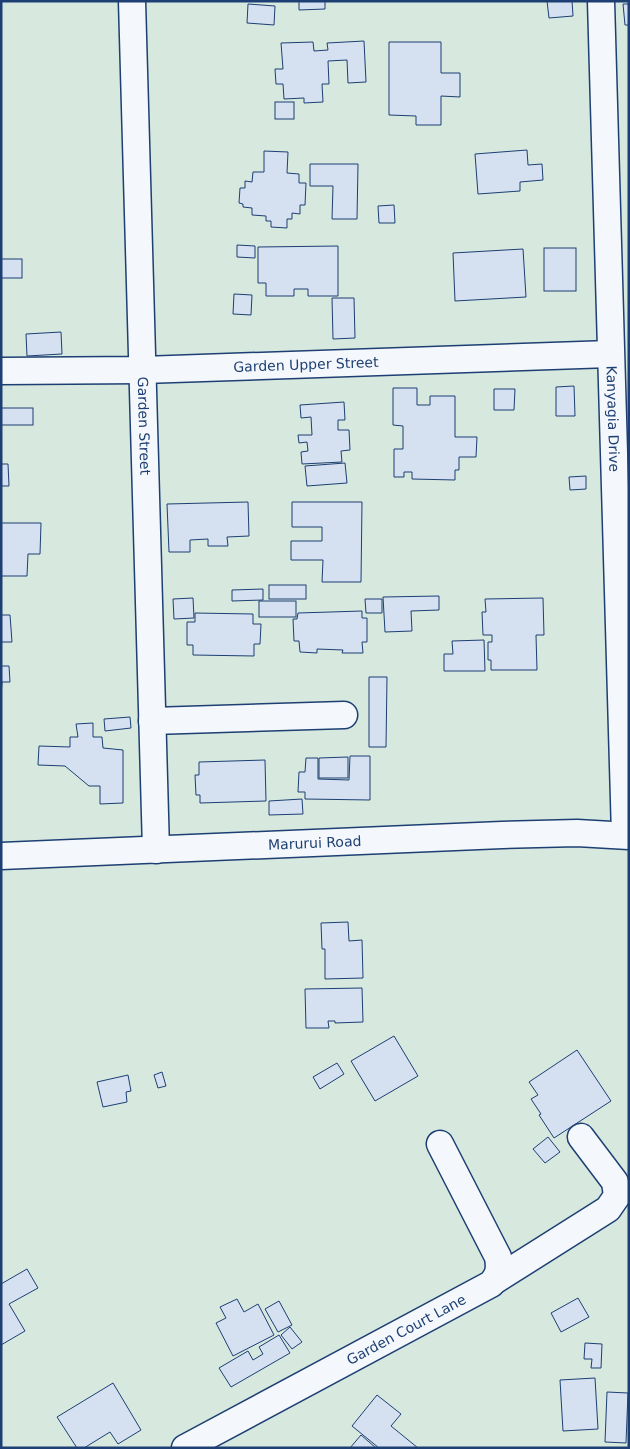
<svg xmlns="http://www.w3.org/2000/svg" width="630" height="1449" font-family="'DejaVu Sans',sans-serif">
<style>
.green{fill:#d7e8df;stroke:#687fa3}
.building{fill:#d5e0f0;stroke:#1d3f73}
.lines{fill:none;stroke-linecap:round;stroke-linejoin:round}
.minor-casing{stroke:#1d3f73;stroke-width:29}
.minor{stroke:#f4f7fb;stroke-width:26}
.labels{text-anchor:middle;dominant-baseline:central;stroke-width:4;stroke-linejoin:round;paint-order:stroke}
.street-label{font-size:14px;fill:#1d3f73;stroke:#f4f7fb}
</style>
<rect width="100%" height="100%" fill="#f4f7fb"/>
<rect class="green" x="1" y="1" width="628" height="1447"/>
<g class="building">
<path d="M 299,1 L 325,1 L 325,9 L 299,10 Z"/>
<path d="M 547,1 L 572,1 L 573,16 L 549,18 Z"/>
<path d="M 248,4 L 275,6 L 274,25 L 247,23 Z"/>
<path d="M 623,4 L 629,4 L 629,25 L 625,25 Z"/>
<path d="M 364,41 L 366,82 L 348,83 L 347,60 L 328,61 L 329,84 L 322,84 L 323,102 L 304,103 L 304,98 L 284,99 L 283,84 L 276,84 L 275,69 L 283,69 L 281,43 L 313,42 L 314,51 L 328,50 L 327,43 Z"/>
<path d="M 389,42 L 441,42 L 441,73 L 460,73 L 460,97 L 441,96 L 441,125 L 416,125 L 416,116 L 389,115 Z"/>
<rect x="275" y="102" width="19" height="17"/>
<path d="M 527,150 L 528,165 L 542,164 L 543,180 L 520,182 L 520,191 L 478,194 L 475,154 Z"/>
<path d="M 264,151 L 288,152 L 287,173 L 299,174 L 299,183 L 306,183 L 305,205 L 300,205 L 300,214 L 292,213 L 292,219 L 287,219 L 287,228 L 271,227 L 271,221 L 266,221 L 266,216 L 252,215 L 252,208 L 243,207 L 243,204 L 239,203 L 240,188 L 245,188 L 245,181 L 252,182 L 253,172 L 264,172 Z"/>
<path d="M 310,164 L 358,164 L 357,219 L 332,219 L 333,186 L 310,186 Z"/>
<path d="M 394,205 L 395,223 L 379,223 L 378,206 Z"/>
<path d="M 237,245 L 255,246 L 255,258 L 237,257 Z"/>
<path d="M 338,246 L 338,296 L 308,296 L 308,289 L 294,289 L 294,296 L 266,296 L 266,283 L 258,283 L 258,247 Z"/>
<rect x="544" y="248" width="32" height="43"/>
<path d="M 523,249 L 526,297 L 455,301 L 453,253 Z"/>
<rect x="1" y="259" width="21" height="19"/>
<path d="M 234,294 L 252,295 L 251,315 L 233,314 Z"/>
<path d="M 332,298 L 354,298 L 355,338 L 333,339 Z"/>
<path d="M 61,332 L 62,354 L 27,356 L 26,334 Z"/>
<path d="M 574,386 L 575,416 L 556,416 L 556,387 Z"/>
<path d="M 393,388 L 417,388 L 417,405 L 430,405 L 430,396 L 455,396 L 455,437 L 477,437 L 476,457 L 459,457 L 459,470 L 455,470 L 455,480 L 412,479 L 412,472 L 404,472 L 404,477 L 394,477 L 394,449 L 403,449 L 403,426 L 393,425 Z"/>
<path d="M 494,389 L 515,389 L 514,410 L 494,410 Z"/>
<path d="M 344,402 L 345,420 L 338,420 L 338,430 L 349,430 L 350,450 L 341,451 L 342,462 L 302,464 L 301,452 L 308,451 L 307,442 L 299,443 L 298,435 L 312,435 L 311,417 L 301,418 L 300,405 Z"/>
<rect x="1" y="408" width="32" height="17"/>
<path d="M 345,463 L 347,483 L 307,486 L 305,466 Z"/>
<path d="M 1,464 L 8,464 L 9,486 L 1,486 Z"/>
<path d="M 586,476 L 586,489 L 570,490 L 569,477 Z"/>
<path d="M 248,502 L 249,536 L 227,537 L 228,546 L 208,546 L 208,539 L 190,540 L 190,552 L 169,552 L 167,504 Z"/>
<path d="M 292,502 L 362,502 L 361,582 L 322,582 L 323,560 L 291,560 L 291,541 L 322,541 L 322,527 L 292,527 Z"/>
<path d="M 1,523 L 41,523 L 40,554 L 28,554 L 27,576 L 1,576 Z"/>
<rect x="269" y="585" width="37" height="14"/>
<path d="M 263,589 L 263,600 L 232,601 L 232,590 Z"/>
<path d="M 439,596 L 439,610 L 411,611 L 412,631 L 385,632 L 383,597 Z"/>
<path d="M 193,598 L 194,618 L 174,619 L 173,599 Z"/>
<path d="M 543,598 L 544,635 L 536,635 L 537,670 L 491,670 L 491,660 L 488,660 L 488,642 L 492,642 L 492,635 L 483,635 L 482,612 L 486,612 L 485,599 Z"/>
<path d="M 365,599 L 382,599 L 382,613 L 366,613 Z"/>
<rect x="259" y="601" width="37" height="16"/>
<path d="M 362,611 L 362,618 L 367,618 L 367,642 L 362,642 L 363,653 L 342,653 L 343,650 L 317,649 L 317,653 L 300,652 L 299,641 L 294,641 L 293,619 L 297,619 L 298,613 Z"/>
<path d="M 195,613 L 253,614 L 253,624 L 261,624 L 260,644 L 254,644 L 254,656 L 193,655 L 193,645 L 187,645 L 187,622 L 195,622 Z"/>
<path d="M 1,615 L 10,615 L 12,642 L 1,642 Z"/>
<path d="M 484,640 L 485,671 L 444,671 L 444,654 L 453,654 L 452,641 Z"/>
<path d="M 1,666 L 9,666 L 10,682 L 2,682 L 1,695 Z"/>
<path d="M 369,677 L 387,677 L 386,747 L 369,747 Z"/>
<path d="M 130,717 L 131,728 L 105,731 L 104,719 Z"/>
<path d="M 93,723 L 93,737 L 102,737 L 103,748 L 123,750 L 123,803 L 100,804 L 100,786 L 89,786 L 65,766 L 38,765 L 39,746 L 70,747 L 70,737 L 78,737 L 76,724 Z"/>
<path d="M 350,756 L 370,756 L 370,800 L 305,799 L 305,792 L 298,792 L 299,772 L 305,772 L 306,758 L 318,758 L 318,779 L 349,780 Z"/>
<path d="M 348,757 L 348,778 L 319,778 L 319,758 Z"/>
<path d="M 265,760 L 266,801 L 200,803 L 200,795 L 196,795 L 195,775 L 199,775 L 199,762 Z"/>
<path d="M 302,799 L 303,814 L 269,815 L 269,801 Z"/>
<path d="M 348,922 L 349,941 L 362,940 L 363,978 L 325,979 L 325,949 L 322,949 L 321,923 Z"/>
<path d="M 362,988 L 363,1022 L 335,1023 L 335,1021 L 328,1021 L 329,1028 L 306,1028 L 305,989 Z"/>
<path d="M 394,1036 L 418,1076 L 375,1101 L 351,1061 Z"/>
<path d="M 577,1050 L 611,1101 L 554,1138 L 539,1115 L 541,1114 L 531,1099 L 538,1095 L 529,1082 Z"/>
<path d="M 337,1063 L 344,1074 L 320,1089 L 313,1077 Z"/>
<path d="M 162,1072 L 166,1086 L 158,1088 L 154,1075 Z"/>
<path d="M 128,1075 L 131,1091 L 126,1092 L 127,1102 L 103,1107 L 97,1082 Z"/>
<path d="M 548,1137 L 560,1152 L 545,1163 L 533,1149 Z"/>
<path d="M 27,1269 L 38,1288 L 9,1304 L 25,1331 L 1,1345 L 1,1284 Z"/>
<path d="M 578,1298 L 589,1317 L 561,1332 L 551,1313 Z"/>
<path d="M 237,1299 L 244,1312 L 258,1304 L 274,1335 L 233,1356 L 216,1323 L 226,1318 L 220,1307 Z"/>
<path d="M 279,1301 L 292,1325 L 278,1332 L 265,1309 Z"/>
<path d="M 290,1327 L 302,1342 L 292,1349 L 281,1335 Z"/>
<path d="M 279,1335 L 290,1353 L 231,1387 L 219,1368 L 248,1351 L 253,1360 L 263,1354 L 259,1347 Z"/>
<path d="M 585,1343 L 602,1344 L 601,1368 L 591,1368 L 592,1359 L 584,1359 Z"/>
<path d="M 595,1378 L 598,1429 L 563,1431 L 560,1380 Z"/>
<path d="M 113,1383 L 141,1430 L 118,1444 L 110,1432 L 84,1448 L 77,1448 L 57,1417 Z"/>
<path d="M 607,1392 L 628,1393 L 626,1443 L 605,1442 Z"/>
<path d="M 377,1395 L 401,1414 L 391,1426 L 418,1448 L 379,1448 L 352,1426 Z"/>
<path d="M 361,1435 L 376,1448 L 350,1448 Z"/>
</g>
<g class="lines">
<g class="minor-casing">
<g id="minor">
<path id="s1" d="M 132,1 L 156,850"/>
<path id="s2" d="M 601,1 L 625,835"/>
<path id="s3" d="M 1,371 L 143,370 L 610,354"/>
<path d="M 152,721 L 344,715"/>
<path id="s4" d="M 1,856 L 502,835 L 577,833 L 629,836"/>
<path d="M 494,1281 L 608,1209 L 617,1196 L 615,1182 L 581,1137"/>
<path id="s5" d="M 185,1448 L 491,1284 C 499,1275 500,1269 498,1257 L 440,1144"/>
</g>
</g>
<use href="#minor" class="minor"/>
</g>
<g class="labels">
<g class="street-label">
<text stroke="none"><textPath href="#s3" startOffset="305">Garden Upper Street</textPath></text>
<text stroke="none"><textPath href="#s2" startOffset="418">Kanyagia Drive</textPath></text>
<text stroke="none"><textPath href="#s1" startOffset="425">Garden Street</textPath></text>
<text stroke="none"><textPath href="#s4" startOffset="314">Marurui Road</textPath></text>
<text stroke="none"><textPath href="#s5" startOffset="251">Garden Court Lane</textPath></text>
</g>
</g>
<rect width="630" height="1449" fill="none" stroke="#1d3f73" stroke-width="5"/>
</svg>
